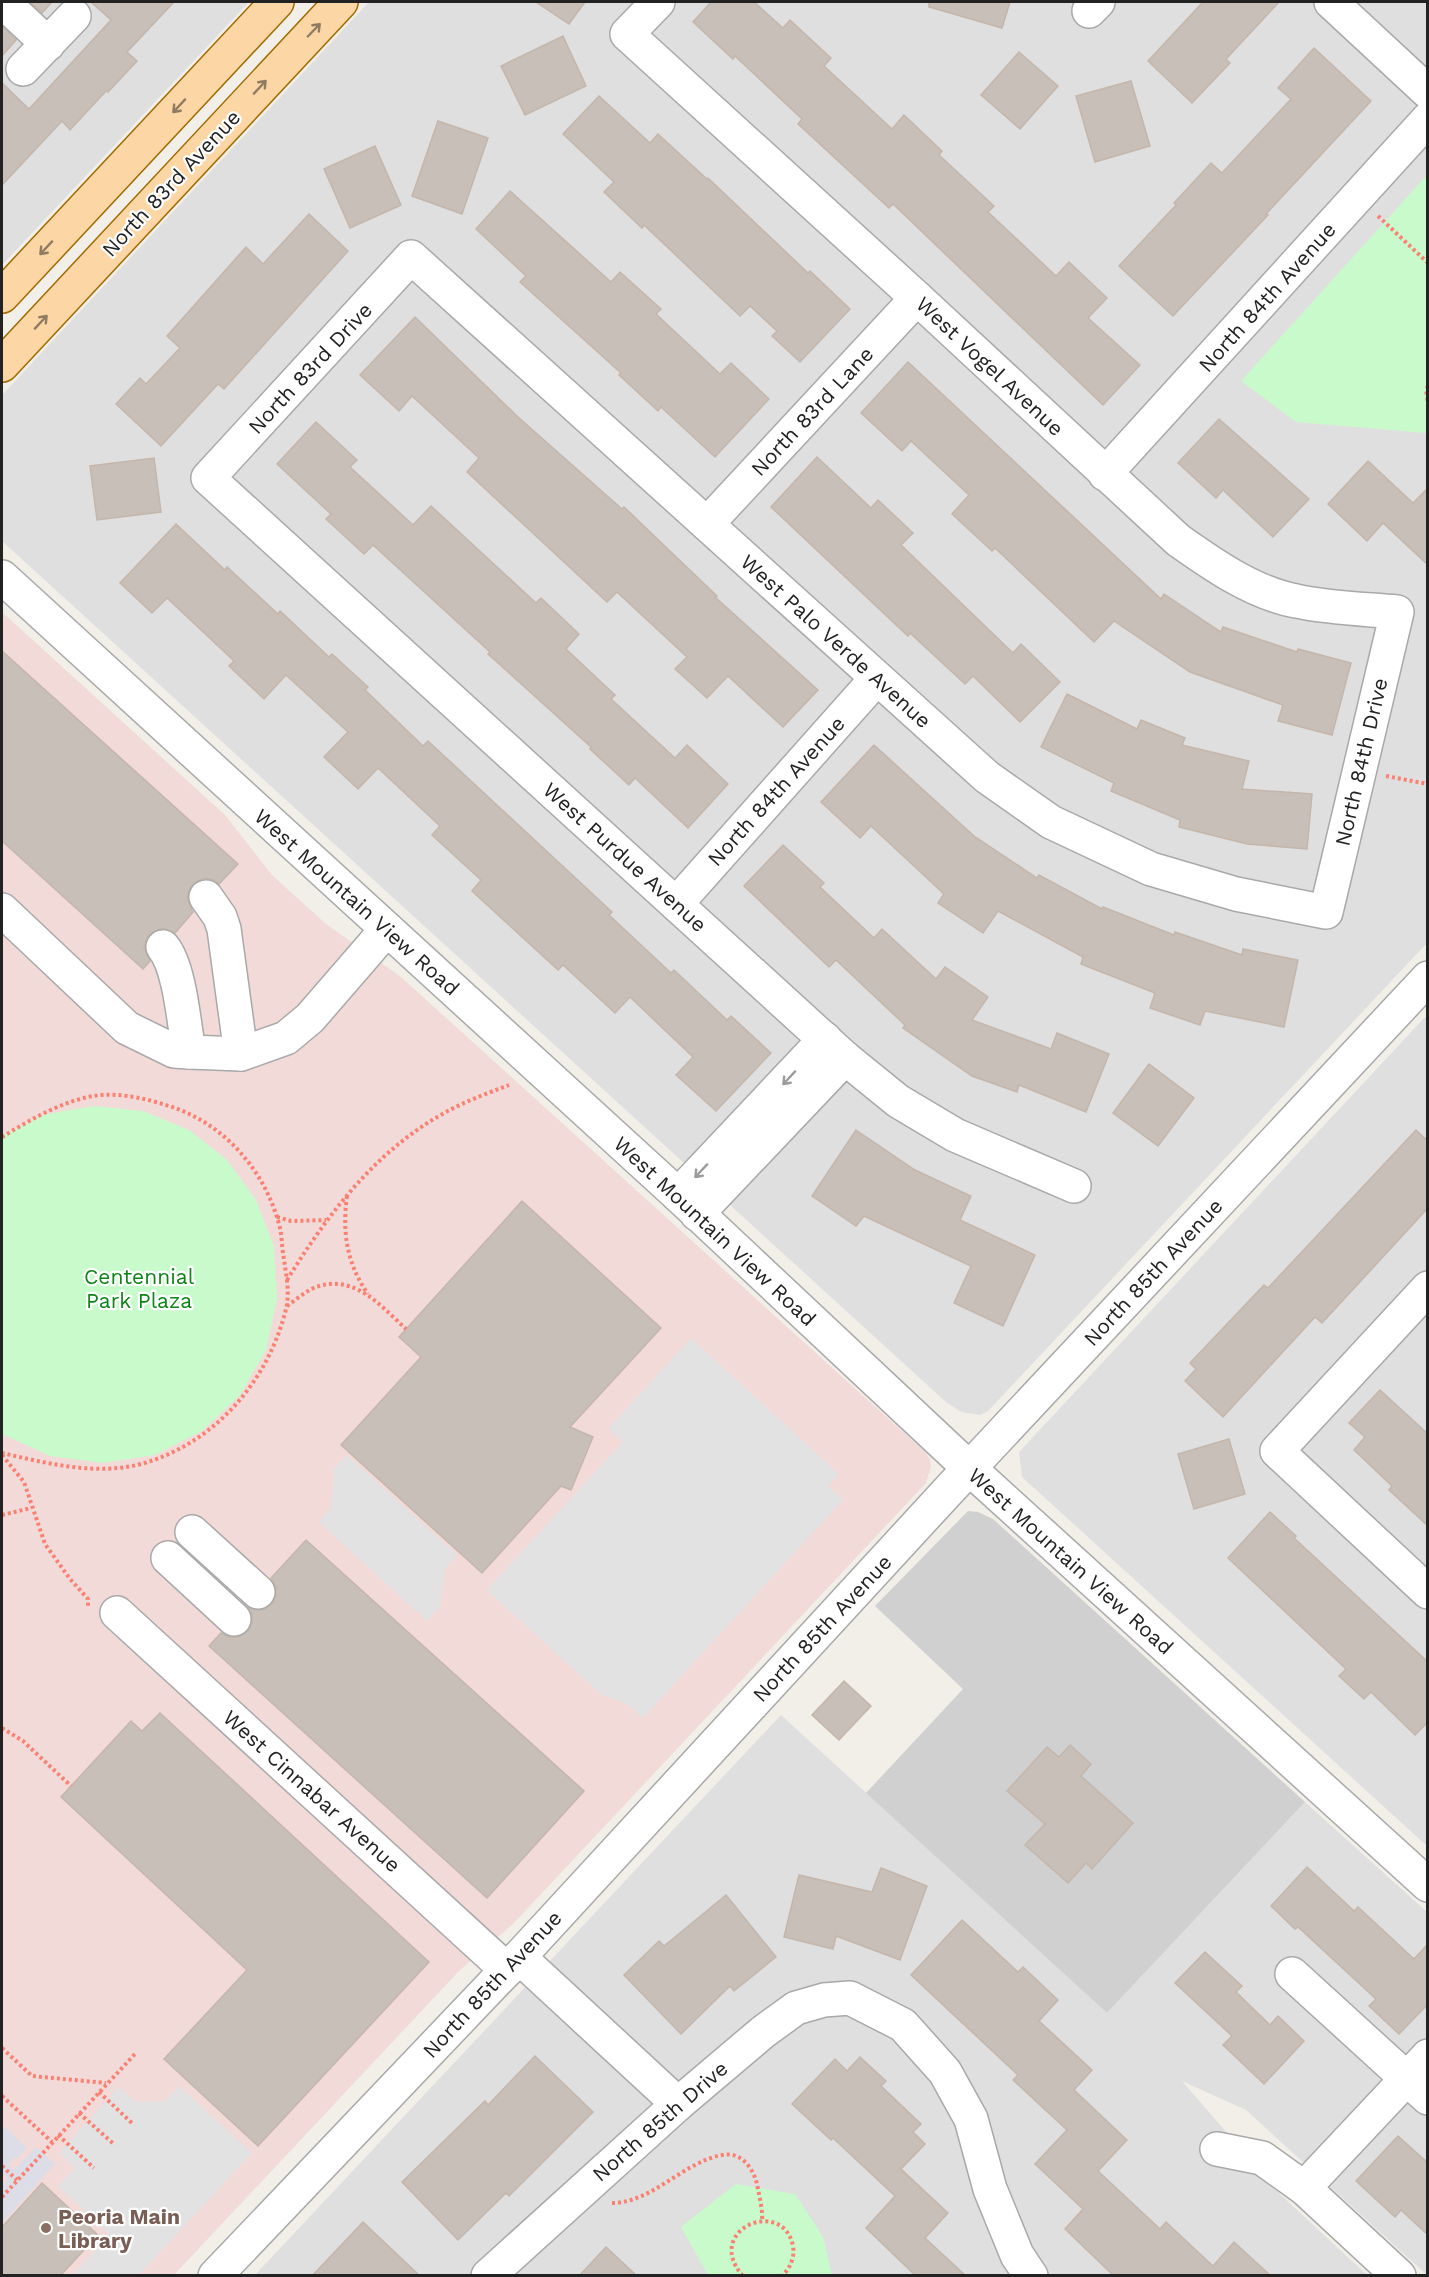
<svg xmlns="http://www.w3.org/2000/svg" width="1429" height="2277" font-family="'Work Sans',sans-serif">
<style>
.residential{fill:#e0dfdf}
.commercial{fill:#f2dad9}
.religious{fill:#d0d0d0}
.park{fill:#c8facc}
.parking{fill:#e2e2e2}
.plaza{fill:#dddde8}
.building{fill:#c7bfb8;stroke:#c4b6ab;stroke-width:1.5}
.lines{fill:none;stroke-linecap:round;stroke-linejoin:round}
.minor-casing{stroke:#a9a9a9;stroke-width:36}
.major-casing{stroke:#a06b00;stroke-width:36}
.path{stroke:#fa8072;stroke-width:4;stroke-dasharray:3 3;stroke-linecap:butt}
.minor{stroke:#fff;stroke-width:33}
.major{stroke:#fcd6a4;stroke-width:33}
.oneway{stroke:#8f7c63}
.oneway2{stroke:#9c9c9c}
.education-dot{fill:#8d6e63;stroke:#fff;stroke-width:2}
.labels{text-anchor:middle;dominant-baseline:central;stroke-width:4.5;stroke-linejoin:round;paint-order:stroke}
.street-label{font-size:21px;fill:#222;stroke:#fff}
.park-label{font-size:21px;fill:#0c8416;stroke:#fff}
.education-label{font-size:21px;font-weight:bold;fill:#785e54;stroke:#fff;text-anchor:start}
</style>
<rect width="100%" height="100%" fill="#f2efe9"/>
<g class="residential">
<path d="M 2,2 L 249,2 L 2,265 Z"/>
<path d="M 369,2 L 1427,2 L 1427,943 L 988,1411 L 980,1415 L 961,1412 L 946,1402 L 2,541 L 2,395 Z"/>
<path d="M 1427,1015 L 1427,1846 L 1022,1477 L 1019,1452 Z"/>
<path d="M 781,1715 L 1107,2013 L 1305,1802 L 1427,1912 L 1427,2275 L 1246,2110 L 1182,2081 L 1280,2194 L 1367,2275 L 254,2276 Z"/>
</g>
<path class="commercial" d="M 2,612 L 225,815 L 272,875 L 326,924 L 401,977 L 924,1451 L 930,1459 L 931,1467 L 926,1483 L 513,1924 L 459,1971 L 174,2275 L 2,2275 Z"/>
<path class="religious" d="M 968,1511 L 978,1512 L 993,1519 L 1305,1802 L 1107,2013 L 866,1793 L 963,1689 L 875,1606 Z"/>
<g class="park">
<path d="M 1427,175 L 1427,433 L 1296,422 L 1241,381 Z"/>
<path d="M 94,1106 L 143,1111 L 189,1130 L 227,1160 L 256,1200 L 274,1246 L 277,1299 L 266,1350 L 240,1395 L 202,1431 L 155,1455 L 103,1463 L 50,1456 L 2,1434 L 2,1135 L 46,1114 Z"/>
<path d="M 736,2184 L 795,2194 L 823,2237 L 832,2275 L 708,2275 L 681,2227 Z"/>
</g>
<g class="parking">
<path d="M 691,1338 L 839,1474 L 828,1486 L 843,1500 L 643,1718 L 629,1705 L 602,1695 L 487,1590 L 623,1442 L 609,1428 Z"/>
<path d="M 347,1455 L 457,1555 L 445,1569 L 440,1607 L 427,1621 L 319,1522 L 331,1508 L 334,1469 Z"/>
<path d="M 179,2086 L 252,2153 L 139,2275 L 73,2275 L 110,2234 L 58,2186 L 75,2168 L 59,2153 L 119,2087 L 136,2102 L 166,2101 Z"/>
</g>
<path class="plaza" d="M 4,2126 L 27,2148 L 16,2159 L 14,2158 L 8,2164 L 14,2170 L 36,2147 L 55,2164 L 4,2221 L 2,2219 L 2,2185 L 8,2178 L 2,2171 L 2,2128 Z"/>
<g class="building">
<path d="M 30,2 L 52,2 L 42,13 Z"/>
<path d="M 91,2 L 174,2 L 127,52 L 137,61 L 108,92 L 106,91 L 70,130 L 62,121 L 2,185 L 2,83 L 29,109 L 111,20 Z"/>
<path d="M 536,2 L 585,2 L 569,24 Z"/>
<path d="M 711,2 L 754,2 L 783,28 L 790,20 L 831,58 L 824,66 L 892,129 L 904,115 L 942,151 L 939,155 L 994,206 L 988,212 L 1056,276 L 1069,262 L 1107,298 L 1088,318 L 1140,365 L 1103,405 L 893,204 L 889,208 L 798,124 L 802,119 L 735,56 L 733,59 L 693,22 Z"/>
<path d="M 929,2 L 1010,2 L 1002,28 L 929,7 Z"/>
<path d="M 1203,2 L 1279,2 L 1226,59 L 1230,63 L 1192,103 L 1148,61 Z"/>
<path d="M 2,26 L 16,40 L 2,56 Z"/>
<path d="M 563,36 L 586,86 L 525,115 L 501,66 Z"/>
<path d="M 1314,48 L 1371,101 L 1266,214 L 1268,215 L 1173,316 L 1119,266 L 1176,205 L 1174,203 L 1211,163 L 1222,173 L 1291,99 L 1278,88 Z"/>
<path d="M 1019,52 L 1058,86 L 1020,129 L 981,95 Z"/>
<path d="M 1131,81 L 1150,146 L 1095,162 L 1076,96 Z"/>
<path d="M 599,96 L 650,143 L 658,134 L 707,179 L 708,178 L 808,273 L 810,271 L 850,309 L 800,362 L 772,336 L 777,331 L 750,306 L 740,316 L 644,225 L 642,228 L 604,192 L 614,182 L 563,134 Z"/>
<path d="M 438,121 L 488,138 L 462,214 L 412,196 Z"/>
<path d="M 375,146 L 401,205 L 350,228 L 324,169 Z"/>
<path d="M 510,191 L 611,282 L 620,272 L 661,309 L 656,314 L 720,374 L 731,363 L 769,399 L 715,457 L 661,407 L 658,411 L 619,375 L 621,373 L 520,282 L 526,276 L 476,229 Z"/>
<path d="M 309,214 L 348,251 L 224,389 L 218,384 L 161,446 L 116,404 L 140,378 L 146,384 L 180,348 L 167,336 L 246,247 L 263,264 Z"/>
<path d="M 415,317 L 518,417 L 622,509 L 624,507 L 717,596 L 715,597 L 818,690 L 783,727 L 728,676 L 707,698 L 675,669 L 687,657 L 617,592 L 607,602 L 467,472 L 479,458 L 412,396 L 399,411 L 360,375 Z"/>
<path d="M 908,362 L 1161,599 L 1164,594 L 1221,632 L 1223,627 L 1297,652 L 1298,649 L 1351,663 L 1332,735 L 1278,721 L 1283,705 L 1190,672 L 1114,621 L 1094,642 L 995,548 L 992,551 L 952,514 L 969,495 L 911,441 L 902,451 L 861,413 Z"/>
<path d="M 1219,419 L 1309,499 L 1273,537 L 1223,490 L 1216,498 L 1178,463 Z"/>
<path d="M 316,422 L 357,460 L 350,467 L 413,525 L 431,506 L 536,603 L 541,598 L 579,634 L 566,649 L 615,695 L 611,699 L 675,758 L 687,745 L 728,784 L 688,828 L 635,778 L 629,785 L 590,749 L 591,747 L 488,654 L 490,652 L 373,545 L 364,554 L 326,519 L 331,514 L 277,464 Z"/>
<path d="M 817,457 L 871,508 L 878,500 L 913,533 L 901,545 L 1013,653 L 1021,644 L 1060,682 L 1020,722 L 973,676 L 965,684 L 910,633 L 908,636 L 771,507 Z"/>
<path d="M 154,458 L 161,512 L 97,520 L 90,466 Z"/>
<path d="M 1368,461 L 1413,503 L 1428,488 L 1428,565 L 1383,523 L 1367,541 L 1328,504 Z"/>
<path d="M 176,524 L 225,570 L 227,567 L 278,614 L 280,611 L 329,657 L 332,654 L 368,687 L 365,690 L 423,746 L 428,741 L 612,912 L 609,915 L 671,973 L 674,970 L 727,1020 L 731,1016 L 771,1053 L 716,1111 L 676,1075 L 693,1057 L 630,997 L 615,1013 L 563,965 L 558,970 L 510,926 L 472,891 L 481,880 L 432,835 L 440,826 L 378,768 L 358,789 L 324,757 L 348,732 L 286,675 L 264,699 L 229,666 L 234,661 L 167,598 L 152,613 L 120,583 Z"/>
<path d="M 2,651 L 238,864 L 219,884 L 213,880 L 205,878 L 195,882 L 189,890 L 187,898 L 193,912 L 175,933 L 162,928 L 153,932 L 147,938 L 144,948 L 150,961 L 143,969 L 2,841 Z"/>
<path d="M 1067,694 L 1137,729 L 1141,720 L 1185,738 L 1182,745 L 1249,761 L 1242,789 L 1312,794 L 1307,849 L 1247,844 L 1179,827 L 1180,820 L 1111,791 L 1114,783 L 1041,747 Z"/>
<path d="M 874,745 L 974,836 L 1037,878 L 1039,875 L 1102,909 L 1103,907 L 1174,935 L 1175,932 L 1242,955 L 1243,949 L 1298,960 L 1284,1027 L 1205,1011 L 1200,1025 L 1150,1008 L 1155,993 L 1081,964 L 1083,957 L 998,911 L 983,933 L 938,903 L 944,894 L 871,826 L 860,838 L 821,802 Z"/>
<path d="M 783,845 L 824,883 L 820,887 L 874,938 L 882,929 L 936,979 L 945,967 L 988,997 L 972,1020 L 1051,1049 L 1057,1033 L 1109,1054 L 1086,1112 L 1019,1085 L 1017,1092 L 972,1076 L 903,1028 L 905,1025 L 836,960 L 829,967 L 744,886 Z"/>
<path d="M 1149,1064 L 1194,1098 L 1158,1146 L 1113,1113 Z"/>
<path d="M 856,1130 L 915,1170 L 971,1196 L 960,1220 L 1035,1255 L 1003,1326 L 954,1303 L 971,1266 L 864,1216 L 856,1226 L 812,1196 Z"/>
<path d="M 1416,1130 L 1428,1141 L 1428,1208 L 1322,1323 L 1315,1317 L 1223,1417 L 1185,1381 L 1196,1369 L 1190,1363 L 1264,1285 L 1268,1288 Z"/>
<path d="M 522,1201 L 661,1328 L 570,1427 L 593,1437 L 571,1490 L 561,1486 L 482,1573 L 341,1445 L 421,1357 L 399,1337 Z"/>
<path d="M 1380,1390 L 1428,1434 L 1428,1526 L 1389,1490 L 1392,1486 L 1354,1450 L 1365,1437 L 1349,1423 Z"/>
<path d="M 1229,1439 L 1245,1494 L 1194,1509 L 1178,1454 Z"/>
<path d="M 1270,1512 L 1296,1536 L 1294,1538 L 1428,1662 L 1428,1722 L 1415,1735 L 1371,1692 L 1364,1699 L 1339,1676 L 1346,1669 L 1228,1558 Z"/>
<path d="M 306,1540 L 584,1791 L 487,1898 L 209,1646 L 221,1633 L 229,1637 L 239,1637 L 248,1631 L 252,1623 L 252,1614 L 248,1607 L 255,1610 L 263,1610 L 272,1604 L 276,1595 L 276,1587 L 271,1578 Z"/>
<path d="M 844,1681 L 871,1706 L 839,1740 L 812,1715 Z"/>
<path d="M 160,1713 L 429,1962 L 258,2146 L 164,2059 L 247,1970 L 61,1797 L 131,1721 L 142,1731 Z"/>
<path d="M 1070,1745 L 1091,1764 L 1081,1776 L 1133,1823 L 1092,1869 L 1086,1863 L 1068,1883 L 1025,1845 L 1045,1824 L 1007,1791 L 1047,1747 L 1059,1757 Z"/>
<path d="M 1307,1867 L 1354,1911 L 1358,1907 L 1414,1959 L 1428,1944 L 1428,2004 L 1399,2034 L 1369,2006 L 1376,1999 L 1298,1927 L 1295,1929 L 1271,1906 Z"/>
<path d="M 881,1868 L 927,1886 L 900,1960 L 836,1936 L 833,1949 L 784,1937 L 799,1875 L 872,1892 Z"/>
<path d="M 726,1895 L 776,1957 L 734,1991 L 730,1986 L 681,2034 L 624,1975 L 659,1941 L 664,1946 Z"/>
<path d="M 962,1920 L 1018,1972 L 1023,1967 L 1058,2000 L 1039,2021 L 1092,2070 L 1074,2090 L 1127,2140 L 1098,2171 L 1160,2229 L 1166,2222 L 1213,2266 L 1234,2242 L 1271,2276 L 1114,2276 L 1065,2229 L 1083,2209 L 1035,2164 L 1067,2130 L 1013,2080 L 1018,2075 L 911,1975 Z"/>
<path d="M 1205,1952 L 1242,1986 L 1236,1992 L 1270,2025 L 1278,2016 L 1304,2041 L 1264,2084 L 1223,2045 L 1232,2036 L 1175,1983 Z"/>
<path d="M 535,2056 L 593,2112 L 509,2196 L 506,2193 L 458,2240 L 402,2182 L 485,2101 L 488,2105 Z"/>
<path d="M 860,2057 L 886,2081 L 881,2086 L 921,2124 L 913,2132 L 925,2144 L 901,2169 L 948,2213 L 925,2238 L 966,2276 L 916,2276 L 866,2228 L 895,2196 L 833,2138 L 831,2140 L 792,2104 L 835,2059 L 847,2071 Z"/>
<path d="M 1398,2136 L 1428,2163 L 1428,2235 L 1401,2210 L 1395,2217 L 1356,2181 Z"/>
<path d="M 42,2183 L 98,2235 L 60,2276 L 2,2276 L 2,2227 Z"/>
<path d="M 363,2222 L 420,2276 L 312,2276 Z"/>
<path d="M 606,2247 L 637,2276 L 579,2276 Z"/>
</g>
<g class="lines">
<g class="minor-casing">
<g id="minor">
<path d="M 3,2 L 48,44"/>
<path d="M 658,2 L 627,34 L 917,298 L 1178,540 C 1212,564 1253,593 1296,601 C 1328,608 1363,609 1397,612 L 1326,912 L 1236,894 L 1151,869 L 1051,822 L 987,777 L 411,257 L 208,478 L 845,1058 L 898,1101 L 955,1135 L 1074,1186"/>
<path d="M 1331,2 L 1428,92"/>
<path d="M 1089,11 L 1098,2"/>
<path d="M 23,69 L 74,16"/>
<path d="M 1105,474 L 1428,119"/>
<path d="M 707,524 L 917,298"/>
<path d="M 2,577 L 678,1195 L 969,1468 L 1428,1885"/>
<path d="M 206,897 L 220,917 L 224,929 L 241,1054"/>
<path d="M 676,904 L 877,678"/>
<path d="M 2,910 L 127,1028 L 174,1051 L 189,1052 L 241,1054 L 286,1038 L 310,1018 L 387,929"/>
<path d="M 163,947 C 180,967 184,1025 189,1052"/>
<path d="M 678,1195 L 825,1039"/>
<path d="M 697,1214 L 845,1058"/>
<path d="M 1428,1288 L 1277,1451 L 1428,1592"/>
<path d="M 192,1532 L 258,1592"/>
<path d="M 168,1558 L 234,1619"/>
<path d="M 117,1613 L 507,1970"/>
<path d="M 519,1957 L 678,2104"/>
<path d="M 1292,1974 L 1428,2098"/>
<path d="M 1217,2149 L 1262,2158 L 1304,2188 L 1399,2276"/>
<path d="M 1304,2188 L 1428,2056"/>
<path d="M 215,2276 L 519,1957 L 949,1490 L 1428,978"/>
<path d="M 488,2276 L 678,2104 L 763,2032 L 796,2008 L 824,2000 L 850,1998 L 903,2025 L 945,2072 L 971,2119 L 990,2189 L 1017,2255 L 1031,2276"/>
</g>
</g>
<g class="major-casing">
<g id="major">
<path d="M 2,296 L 277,2"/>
<path d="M 2,365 L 341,2"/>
</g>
</g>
<g class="path">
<path d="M 1378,216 L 1428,263"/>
<path d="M 1428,386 L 1426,390 L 1428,403"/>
<path d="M 1386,776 L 1428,784"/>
<path d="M 2,1137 C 30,1120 60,1102 93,1096 C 117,1092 145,1098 169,1106 C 224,1123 266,1171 280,1228 C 282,1238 282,1249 284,1259 C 286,1275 290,1293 286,1309 C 268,1382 214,1444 141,1464 C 95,1476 46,1463 2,1453"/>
<path d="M 347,1196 C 342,1233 347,1264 368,1294"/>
<path d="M 277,1217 L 291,1221 L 326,1220"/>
<path d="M 287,1280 C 328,1214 376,1150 446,1112 C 466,1101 488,1093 509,1085"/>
<path d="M 287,1306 C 297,1299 308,1289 319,1286 C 356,1275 382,1307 406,1329"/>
<path d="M 2,1455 L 24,1482 L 45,1544 L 70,1579 L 88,1599 L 88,1608"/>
<path d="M 2,1515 L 31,1508"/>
<path d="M 2,1728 L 23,1741 L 71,1786"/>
<path d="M 2,2048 L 32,2076 L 106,2083"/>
<path d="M 99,2092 L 134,2125"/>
<path d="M 2,2096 L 52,2142"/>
<path d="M 79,2113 L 115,2145"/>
<path d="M 58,2135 L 94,2168"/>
<path d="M 2,2166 L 17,2180"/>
<path d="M 2,2197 L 135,2054"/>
<path d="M 612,2203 C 652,2203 683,2162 722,2155 C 741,2151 753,2168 757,2184 C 759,2196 763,2209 762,2221"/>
<path d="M 743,2276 C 702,2230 783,2196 793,2246 C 795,2258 790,2268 782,2276"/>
</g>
<use href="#minor" class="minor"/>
<use href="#major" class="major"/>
</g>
<defs><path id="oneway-shaft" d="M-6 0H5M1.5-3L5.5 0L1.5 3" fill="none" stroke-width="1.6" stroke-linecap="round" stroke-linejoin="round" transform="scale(1.5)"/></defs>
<g class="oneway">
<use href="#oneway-shaft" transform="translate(314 30) rotate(-46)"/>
<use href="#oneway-shaft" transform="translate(260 87) rotate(-47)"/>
<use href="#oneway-shaft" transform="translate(179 106) rotate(133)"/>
<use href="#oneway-shaft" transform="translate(46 248) rotate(133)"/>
<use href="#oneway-shaft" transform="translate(41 322) rotate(-47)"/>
</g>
<g class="oneway2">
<use href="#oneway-shaft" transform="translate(789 1078) rotate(133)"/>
<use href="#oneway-shaft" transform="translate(701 1171) rotate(133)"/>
</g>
<circle class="education-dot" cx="46" cy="2228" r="6"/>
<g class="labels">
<g class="street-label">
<text transform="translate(171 183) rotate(-47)">North 83rd Avenue</text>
<text transform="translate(1267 297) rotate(-48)">North 84th Avenue</text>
<text transform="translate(990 366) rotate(43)">West Vogel Avenue</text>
<text transform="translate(310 368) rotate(-47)">North 83rd Drive</text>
<text transform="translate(812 411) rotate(-47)">North 83rd Lane</text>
<text transform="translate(836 641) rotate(42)">West Palo Verde Avenue</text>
<text transform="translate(1361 762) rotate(-77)">North 84th Drive</text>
<text transform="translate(776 791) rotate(-48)">North 84th Avenue</text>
<text transform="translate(625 857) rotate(42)">West Purdue Avenue</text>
<text transform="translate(357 902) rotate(42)">West Mountain View Road</text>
<text transform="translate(715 1231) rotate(43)">West Mountain View Road</text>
<text transform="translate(1153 1272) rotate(-47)">North 85th Avenue</text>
<text transform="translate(1071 1561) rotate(42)">West Mountain View Road</text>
<text transform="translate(822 1628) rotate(-47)">North 85th Avenue</text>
<text transform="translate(312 1791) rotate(42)">West Cinnabar Avenue</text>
<text transform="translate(492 1984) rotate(-47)">North 85th Avenue</text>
<text transform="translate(660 2121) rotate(-41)">North 85th Drive</text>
</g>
<g class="park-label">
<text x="139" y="1276">Centennial<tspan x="139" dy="24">Park Plaza</tspan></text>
</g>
<g class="education-label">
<text x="58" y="2216">Peoria Main<tspan x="58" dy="24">Library</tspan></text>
</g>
</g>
<rect width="1429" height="2277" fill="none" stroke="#222222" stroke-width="6"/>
</svg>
